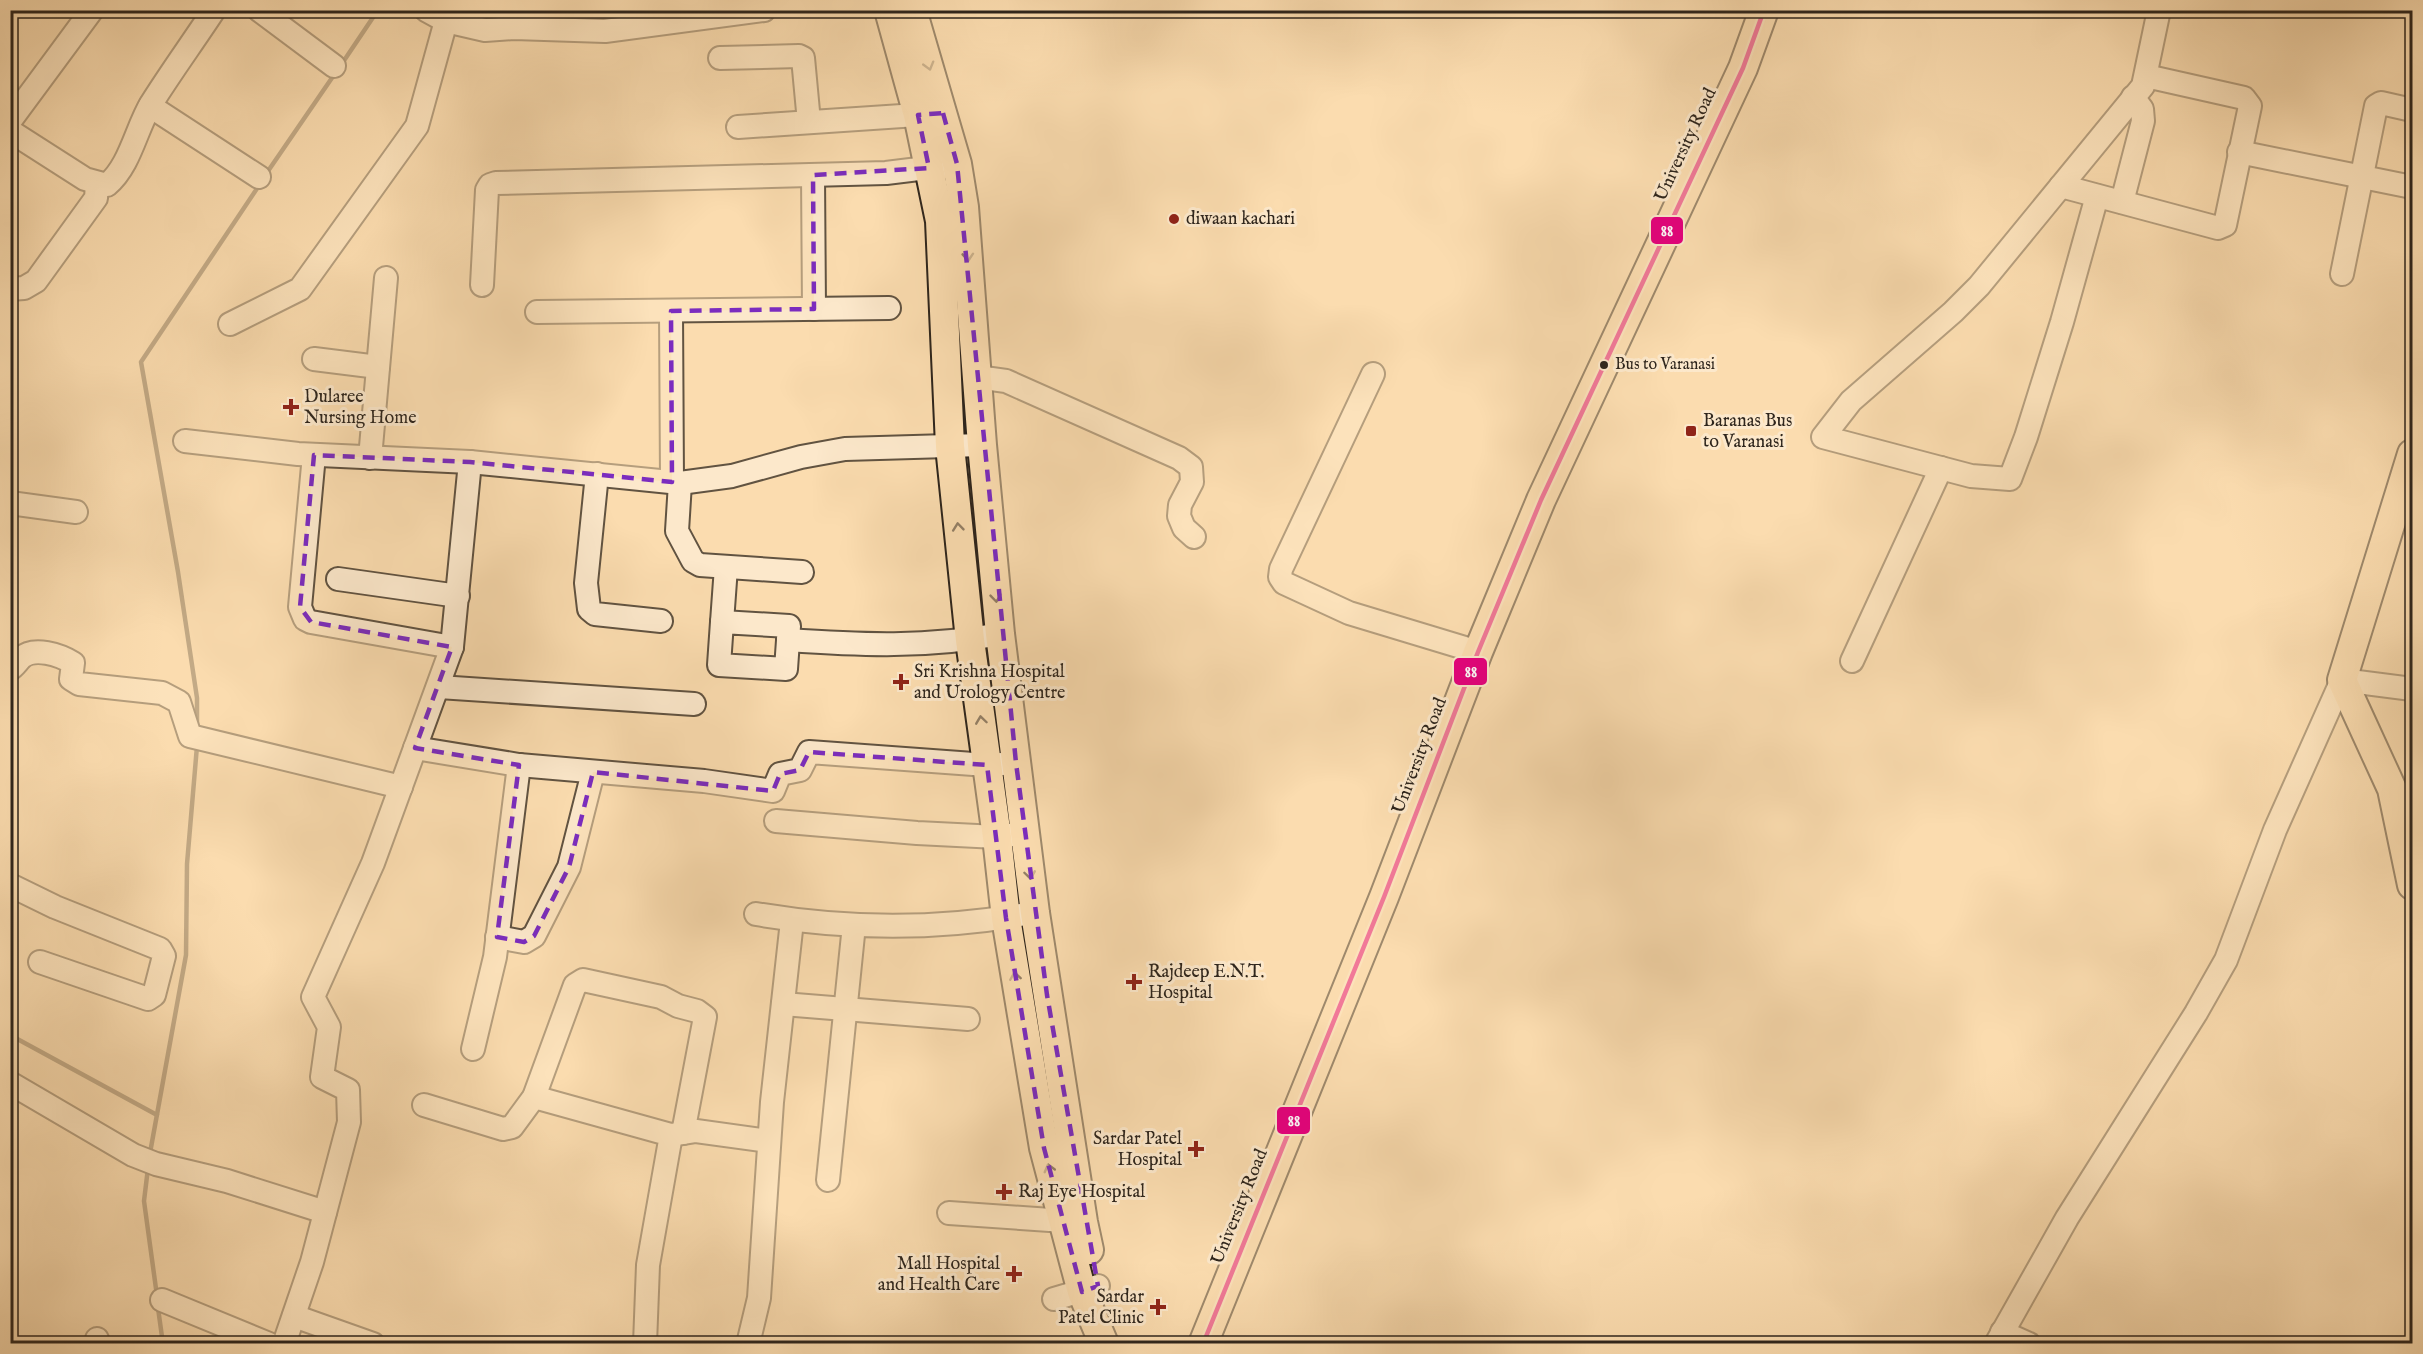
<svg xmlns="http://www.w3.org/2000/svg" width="2423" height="1354" font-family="'IM FELL English',serif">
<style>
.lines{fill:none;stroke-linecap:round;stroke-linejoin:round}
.stream{stroke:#7f6e56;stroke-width:4.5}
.minor-casing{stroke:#615341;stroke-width:26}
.major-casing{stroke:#2e251c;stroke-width:32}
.minor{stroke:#fce8cb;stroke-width:22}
.major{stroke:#fbdcaf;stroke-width:28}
.bus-1-casing{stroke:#fce8cb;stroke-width:9}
.bus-1{stroke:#e5007d;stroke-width:4.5}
.oneway{stroke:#948066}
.marked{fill:none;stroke:#7b2cbf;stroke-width:4.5;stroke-dasharray:12 8;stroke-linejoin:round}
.poi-dot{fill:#8f2418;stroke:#fce8cb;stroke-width:2}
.bus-dot{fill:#2e251c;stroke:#fce8cb;stroke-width:2}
.labels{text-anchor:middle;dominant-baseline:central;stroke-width:6;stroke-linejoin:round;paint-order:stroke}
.bus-label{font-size:16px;fill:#2e251c;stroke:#fce8cb;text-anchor:start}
.street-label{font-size:18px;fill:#2e251c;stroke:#fce8cb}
.poi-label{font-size:18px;fill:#2e251c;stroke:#fce8cb;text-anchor:start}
.line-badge{stroke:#fce8cb;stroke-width:2}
.badge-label{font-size:16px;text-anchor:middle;font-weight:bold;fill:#fff}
</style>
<rect width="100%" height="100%" fill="#fbdcaf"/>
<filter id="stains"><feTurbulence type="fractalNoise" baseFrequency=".00333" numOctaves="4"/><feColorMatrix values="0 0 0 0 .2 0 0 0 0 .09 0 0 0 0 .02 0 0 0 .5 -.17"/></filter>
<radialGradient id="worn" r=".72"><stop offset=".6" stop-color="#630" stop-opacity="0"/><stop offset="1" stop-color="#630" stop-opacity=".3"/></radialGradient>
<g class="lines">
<g class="stream">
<path d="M 341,65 L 378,10"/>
<path d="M 266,174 L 336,72"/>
<path d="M 197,725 L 197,698 L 178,572 L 141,362 L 260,184"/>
<path d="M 10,1035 L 157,1115"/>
<path d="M 150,1153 L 186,955 L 187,864 L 197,746"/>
<path d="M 148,1168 L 144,1201 L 157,1296"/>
<path d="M 158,1308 L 163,1344"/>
</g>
<g class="minor-casing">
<g id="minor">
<path d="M 259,10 L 334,66"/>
<path d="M 426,10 L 446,21 L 485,30 L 514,28 L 605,31 L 764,10"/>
<path d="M 720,58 L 799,56 L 803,58 L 809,122"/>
<path d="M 150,106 L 259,177"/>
<path d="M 10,121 L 92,10"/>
<path d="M 738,127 L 932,114"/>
<path d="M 10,131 L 85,179 L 107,185 C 130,166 136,129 151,104 C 171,72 193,42 214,10"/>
<path d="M 2239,152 L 2412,187"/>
<path d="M 813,175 L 814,309"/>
<path d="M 2061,186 L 2218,228 L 2225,225 L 2250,106 L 2244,98 L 2146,76"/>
<path d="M 2097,196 L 2062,322 L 2026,437 L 2010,479 L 1971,476 L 1823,437 L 1851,401 L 1953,312 L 1979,286 L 2143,86 L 2159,10"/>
<path d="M 2122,202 L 2143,121 L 2142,109 L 2133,97"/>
<path d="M 2342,274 L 2376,106 L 2381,103 L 2412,110"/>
<path d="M 482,285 L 487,190 L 490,185 L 496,183 L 886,173 L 943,166"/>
<path d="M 10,289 L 24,288 L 36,281 L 96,198 L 97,184"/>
<path d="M 671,311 L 672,482"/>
<path d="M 537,312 L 889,308"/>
<path d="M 230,324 L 300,289 L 417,126 L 449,10"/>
<path d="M 314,359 L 378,367"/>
<path d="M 1373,374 L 1281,569 L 1280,577 L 1284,583 L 1349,613 L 1478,652"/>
<path d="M 977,377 L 1006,381 L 1179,458 L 1191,467 L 1192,482 L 1180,505 L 1179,516 L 1184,528 L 1194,537"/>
<path d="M 185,441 L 298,454 L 470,462 L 680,483 L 732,476 L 801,457 L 845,449 L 982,445"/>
<path d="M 314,455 L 300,607 L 305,619 L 311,622 L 452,647"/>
<path d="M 370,458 L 386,278"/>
<path d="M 597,474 L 586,583 L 589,609 L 595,614 L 661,621"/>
<path d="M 680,483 L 677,531 L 693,561 L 700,565 L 802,572"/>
<path d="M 10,503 L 76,512"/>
<path d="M 338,579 L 458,596"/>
<path d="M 722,622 L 789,626 L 786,669 L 719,665 Z"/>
<path d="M 722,622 L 726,567"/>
<path d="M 788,640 C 860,645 928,648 1000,634"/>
<path d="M 1852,661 L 1941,468"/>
<path d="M 10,669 C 14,667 17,662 21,658 C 34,646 60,655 73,663 L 71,679 L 79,684 L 162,693 L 179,702 L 190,736 L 401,787"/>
<path d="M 439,687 L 694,704"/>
<path d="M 415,748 L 519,765 L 704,781 L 773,791 L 780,774 L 800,770 L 809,752 L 987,765 L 1002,764"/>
<path d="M 776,821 L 917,833 L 997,837 L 1011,835"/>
<path d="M 10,885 L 55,907 L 160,949 L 164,956 L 154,995 L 148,999 L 40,962"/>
<path d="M 756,914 C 844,929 933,930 1020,915"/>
<path d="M 497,937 L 524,942 L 534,936 L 569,867 L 593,772"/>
<path d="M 783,1004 L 968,1019"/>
<path d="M 473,1049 L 495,957 L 519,765"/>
<path d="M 10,1083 L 133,1155 L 156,1164 L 227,1181 L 325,1212"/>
<path d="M 534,1097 L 671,1135 L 648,1265 L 645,1344"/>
<path d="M 424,1105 L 503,1129 L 512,1127 L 534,1097 L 575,985 L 583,980 L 661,997 L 678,1006 L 697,1011 L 705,1017 L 683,1133"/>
<path d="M 671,1135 L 696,1131 L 769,1141"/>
<path d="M 828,1180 L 854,925"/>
<path d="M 949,1213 L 1079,1222"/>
<path d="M 1054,1299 L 1098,1286"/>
<path d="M 162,1300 L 269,1344"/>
<path d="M 294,1316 L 373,1344"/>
<path d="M 2002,1332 L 2029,1344"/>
<path d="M 96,1344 L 97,1339"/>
<path d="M 284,1344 L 312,1262 L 349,1122 L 348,1090 L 322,1077 L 329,1027 L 313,997 L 373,863 L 452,647 L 470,462"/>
<path d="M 748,1344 L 759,1298 L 772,1102 L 792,921"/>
<path d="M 1996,1344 L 2067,1218 L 2196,1013 L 2226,960 L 2275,830 L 2342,680 L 2412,689"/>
</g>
</g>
<g class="major-casing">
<g id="major">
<path d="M 889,10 L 918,115 L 940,221 L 950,446 L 970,640 L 997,837 L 1006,918 L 1044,1148 L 1082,1292 L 1104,1344"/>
<path d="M 912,10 L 957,164 L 964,207 L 982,445 L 1000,634 L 1035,913 L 1083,1222 L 1089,1250"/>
<path d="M 2412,454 L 2342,680 L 2392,789 L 2412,885"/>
<path d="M 1203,1344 L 1384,897 L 1478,652 L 1541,500 L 1743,68 L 1764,10"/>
</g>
</g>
<use href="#minor" class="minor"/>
<use href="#major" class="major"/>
<g class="bus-1-casing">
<path id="bus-1" d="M 1203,1344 L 1384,897 L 1478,652 L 1541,500 L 1743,68 L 1764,10"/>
</g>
<use href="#bus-1" class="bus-1"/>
</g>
<defs><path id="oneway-chevron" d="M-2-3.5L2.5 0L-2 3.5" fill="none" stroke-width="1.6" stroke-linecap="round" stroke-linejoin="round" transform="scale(1.5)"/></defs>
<g class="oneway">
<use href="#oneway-chevron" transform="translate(929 66) rotate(74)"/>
<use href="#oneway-chevron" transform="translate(968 257) rotate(86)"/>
<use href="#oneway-chevron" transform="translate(958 527) rotate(-96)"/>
<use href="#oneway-chevron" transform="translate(996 598) rotate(84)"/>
<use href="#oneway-chevron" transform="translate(981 720) rotate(-98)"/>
<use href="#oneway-chevron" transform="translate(1030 875) rotate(82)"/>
<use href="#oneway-chevron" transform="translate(1015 976) rotate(-99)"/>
<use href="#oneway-chevron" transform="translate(1049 1168) rotate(-105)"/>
</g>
<path d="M0 0H2423V1354H0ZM 943,113 L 957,164 L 1016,763 L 1047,995 L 1098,1286 L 1082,1292 L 1044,1148 L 1006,918 L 987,765 L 809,752 L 800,770 L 780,774 L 773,791 L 593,772 L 569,867 L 534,936 L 524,942 L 497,937 L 519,765 L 415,748 L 452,647 L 311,622 L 300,607 L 314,455 L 470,462 L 672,482 L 671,311 L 814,309 L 813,175 L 929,168 L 918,115 Z" fill="#fbdcaf" fill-opacity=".55" fill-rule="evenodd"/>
<path class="marked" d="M 943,113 L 957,164 L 1016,763 L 1047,995 L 1098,1286 L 1082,1292 L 1044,1148 L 1006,918 L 987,765 L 809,752 L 800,770 L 780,774 L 773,791 L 593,772 L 569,867 L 534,936 L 524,942 L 497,937 L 519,765 L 415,748 L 452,647 L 311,622 L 300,607 L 314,455 L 470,462 L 672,482 L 671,311 L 814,309 L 813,175 L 929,168 L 918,115 Z"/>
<g class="poi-dot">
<circle cx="1174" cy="219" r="6"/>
<path d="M288 398h6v6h6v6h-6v6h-6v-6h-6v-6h6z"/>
<rect x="1685" y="425" width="12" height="12" rx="3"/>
<path d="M898 673h6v6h6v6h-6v6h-6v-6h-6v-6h6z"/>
<path d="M1131 973h6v6h6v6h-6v6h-6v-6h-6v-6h6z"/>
<path d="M1193 1140h6v6h6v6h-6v6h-6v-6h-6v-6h6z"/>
<path d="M1001 1183h6v6h6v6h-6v6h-6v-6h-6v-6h6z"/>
<path d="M1011 1265h6v6h6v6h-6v6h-6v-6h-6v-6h6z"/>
<path d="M1155 1298h6v6h6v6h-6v6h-6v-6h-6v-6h6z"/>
</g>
<circle class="bus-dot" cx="1604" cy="365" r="5"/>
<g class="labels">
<g class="bus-label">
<text x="1615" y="365">Bus to Varanasi</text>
</g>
<g class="street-label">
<text transform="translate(1686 145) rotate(-65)">University Road</text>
<text transform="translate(1420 756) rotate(-69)">University Road</text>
<text transform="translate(1240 1207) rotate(-68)">University Road</text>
</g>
<g class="poi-label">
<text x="1186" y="219">diwaan kachari</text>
<text x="304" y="397">Dularee<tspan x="304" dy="21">Nursing Home</tspan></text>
<text x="1703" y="421">Baranas Bus<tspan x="1703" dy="21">to Varanasi</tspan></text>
<text x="914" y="672">Sri Krishna Hospital<tspan x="914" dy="21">and Urology Centre</tspan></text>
<text x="1148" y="972">Rajdeep E.N.T.<tspan x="1148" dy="21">Hospital</tspan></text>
<text x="1182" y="1139" text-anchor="end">Sardar Patel<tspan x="1182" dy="21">Hospital</tspan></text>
<text x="1018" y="1192">Raj Eye Hospital</text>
<text x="1000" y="1264" text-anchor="end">Mall Hospital<tspan x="1000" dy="21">and Health Care</tspan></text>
<text x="1144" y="1297" text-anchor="end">Sardar<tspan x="1144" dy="21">Patel Clinic</tspan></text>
</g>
</g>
<g class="line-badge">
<rect x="1650" y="216" width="34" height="29" rx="6" fill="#e5007d"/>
<rect x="1453" y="657" width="35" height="29" rx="6" fill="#e5007d"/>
<rect x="1276" y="1106" width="35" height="29" rx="6" fill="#e5007d"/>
</g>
<g class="badge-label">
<text x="1667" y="236">88</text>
<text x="1471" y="677">88</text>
<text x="1294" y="1126">88</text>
</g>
<rect width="2423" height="1354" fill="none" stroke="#fbdcaf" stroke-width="36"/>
<rect x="12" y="12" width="2399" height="1330" fill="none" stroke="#2e251c" stroke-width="3"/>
<rect x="18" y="18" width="2387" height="1318" fill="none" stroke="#2e251c" stroke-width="1.5"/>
<rect width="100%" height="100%" filter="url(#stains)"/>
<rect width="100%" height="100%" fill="url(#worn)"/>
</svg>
